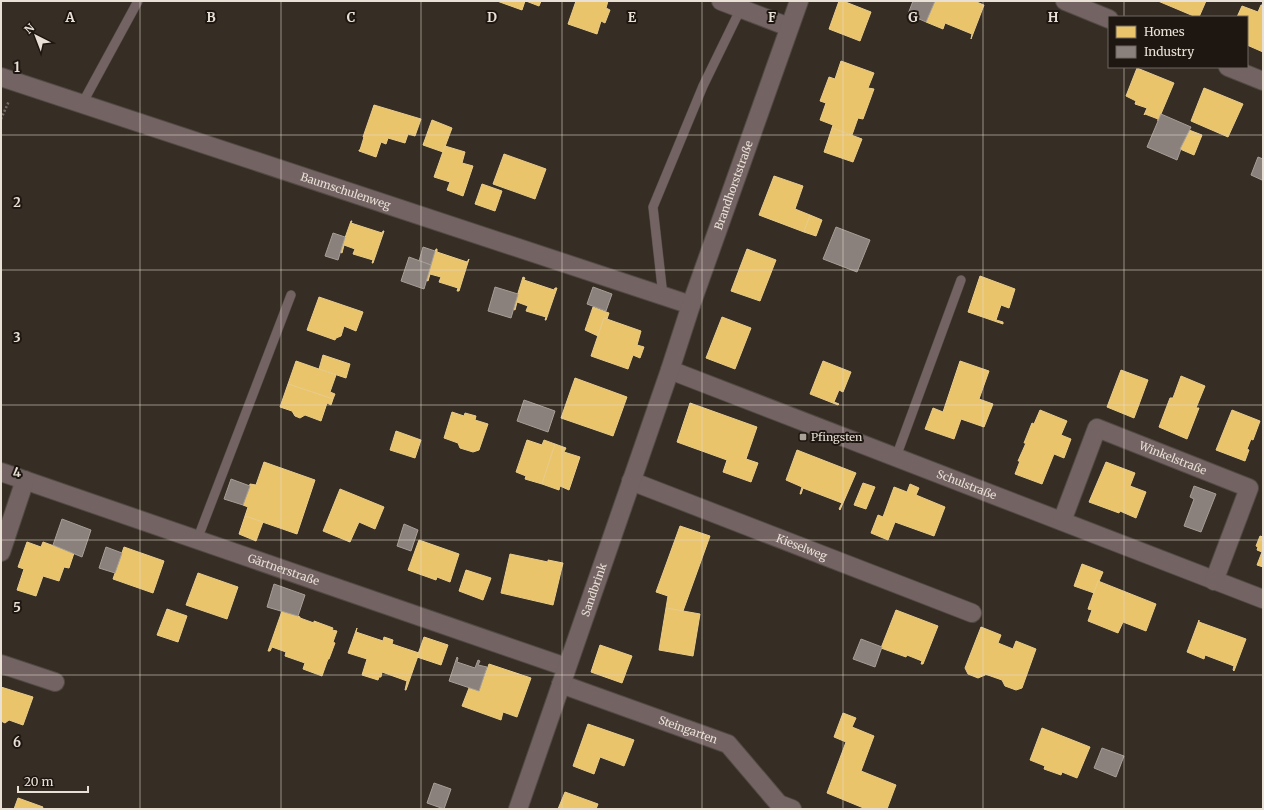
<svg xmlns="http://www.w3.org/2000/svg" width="1264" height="810" font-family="Merriweather,serif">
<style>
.homes{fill:#e9c46a;stroke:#e9cc8a}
.industry{fill:#8a817c;stroke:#a69e97}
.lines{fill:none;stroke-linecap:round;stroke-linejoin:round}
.lane-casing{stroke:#514a43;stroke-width:10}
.street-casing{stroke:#514a43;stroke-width:20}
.path{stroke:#766a67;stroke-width:2.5;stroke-dasharray:2 2;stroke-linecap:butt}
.lane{stroke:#736363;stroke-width:9}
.street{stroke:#736363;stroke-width:18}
.grid{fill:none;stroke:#e9e0d6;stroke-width:1;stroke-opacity:0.55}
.poi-dot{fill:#aaa298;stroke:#1e1711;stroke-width:1.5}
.labels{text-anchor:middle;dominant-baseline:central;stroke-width:4;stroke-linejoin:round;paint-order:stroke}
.street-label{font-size:11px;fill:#e9e0d6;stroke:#1e1711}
.poi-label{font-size:11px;fill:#e9e0d6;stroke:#1e1711;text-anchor:start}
.grid-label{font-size:13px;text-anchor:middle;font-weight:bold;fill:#e9e0d6;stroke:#1e1711;stroke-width:4;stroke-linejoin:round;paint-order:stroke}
</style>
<rect width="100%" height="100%" fill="#362e25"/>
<g class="homes">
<path d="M 497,1 L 525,1 L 522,10 Z"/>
<path d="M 526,1 L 541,1 L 539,6 Z"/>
<path d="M 576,1 L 608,1 L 606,8 L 610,10 L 605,23 L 601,21 L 597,34 L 568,24 Z"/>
<path d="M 839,1 L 843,1 L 871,12 L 860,41 L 829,29 Z"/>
<path d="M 935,1 L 974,1 L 984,5 L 971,39 L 972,34 L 945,23 L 943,29 L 926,22 Z"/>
<path d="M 1158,1 L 1206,1 L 1199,17 L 1196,17 Z"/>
<path d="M 1261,5 L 1263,5 L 1263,52 L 1247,45 L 1247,17 L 1237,17 L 1242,6 L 1258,12 Z"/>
<path d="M 841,61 L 874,73 L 868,88 L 874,89 L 863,119 L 858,118 L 852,135 L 832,128 L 833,125 L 820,120 L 826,103 L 820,101 L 829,77 L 835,79 Z"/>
<path d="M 1137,68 L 1174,83 L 1158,121 L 1158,119 L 1145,114 L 1144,115 L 1147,108 L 1135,104 L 1136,101 L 1126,96 Z"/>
<path d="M 1204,88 L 1243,104 L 1228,137 L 1191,121 Z"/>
<path d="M 374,105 L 421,119 L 415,136 L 408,134 L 405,143 L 388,138 L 386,144 L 381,142 L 376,157 L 359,151 L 359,150 L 360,150 L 364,137 L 363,137 Z"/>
<path d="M 432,120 L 452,128 L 443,152 L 423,145 Z"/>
<path d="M 832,128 L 862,139 L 853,162 L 824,152 Z"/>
<path d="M 1189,130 L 1202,135 L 1194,155 L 1180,149 Z"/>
<path d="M 445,146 L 465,152 L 462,163 L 473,166 L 463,196 L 447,190 L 450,182 L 434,177 Z"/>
<path d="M 504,154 L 546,169 L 535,199 L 493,184 Z"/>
<path d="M 774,176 L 803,186 L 795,209 L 810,215 L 804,232 L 759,215 Z"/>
<path d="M 482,184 L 502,191 L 495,211 L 475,204 Z"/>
<path d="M 810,215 L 822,220 L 816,236 L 804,232 Z"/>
<path d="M 351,221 L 352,221 L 351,223 L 382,233 L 383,231 L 384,231 L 373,263 L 372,263 L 373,260 L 353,254 L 355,249 L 344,245 L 342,253 L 340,252 Z"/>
<path d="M 436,249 L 437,249 L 437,252 L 467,262 L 469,259 L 459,291 L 457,291 L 458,288 L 439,282 L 441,277 L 430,274 L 428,281 L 426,280 Z"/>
<path d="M 747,249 L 776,260 L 760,301 L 731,291 Z"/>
<path d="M 980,276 L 1015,289 L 1009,308 L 1001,305 L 996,320 L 1003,322 L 1003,324 L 968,312 Z"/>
<path d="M 523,277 L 525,278 L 524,280 L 554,290 L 555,288 L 557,288 L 546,320 L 545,320 L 546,317 L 526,311 L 528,306 L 517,302 L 515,310 L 513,309 Z"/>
<path d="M 319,297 L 363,312 L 356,331 L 344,326 L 341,336 L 336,338 L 335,340 L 307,330 Z"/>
<path d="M 593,307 L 609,313 L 607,319 L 604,318 L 598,336 L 585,330 Z"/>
<path d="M 722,317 L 751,328 L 735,369 L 706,358 Z"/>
<path d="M 604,318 L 641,331 L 637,345 L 644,347 L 640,358 L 633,355 L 628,369 L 591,356 Z"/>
<path d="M 323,355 L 350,364 L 346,378 L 319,369 Z"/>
<path d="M 296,361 L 336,375 L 330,392 L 335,394 L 333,399 L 288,384 Z"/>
<path d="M 823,361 L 851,372 L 843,392 L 839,390 L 834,402 L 839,404 L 838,405 L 810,394 Z"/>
<path d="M 960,361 L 989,371 L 979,399 L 993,404 L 984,427 L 961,419 L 954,439 L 925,429 L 933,408 L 943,412 Z"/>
<path d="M 1121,370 L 1148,380 L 1134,418 L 1107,407 Z"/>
<path d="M 1181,376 L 1205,386 L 1196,408 L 1199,408 L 1187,439 L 1159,427 L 1170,398 L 1173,398 Z"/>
<path d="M 575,378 L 627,397 L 613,436 L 561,418 Z"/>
<path d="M 288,384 L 333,399 L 331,405 L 327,403 L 321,421 L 305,415 L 300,418 L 295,416 L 292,411 L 280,407 Z"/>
<path d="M 690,403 L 757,427 L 746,459 L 758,463 L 751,482 L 723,472 L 727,460 L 677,442 Z"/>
<path d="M 1040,410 L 1067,421 L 1061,435 L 1071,439 L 1064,458 L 1054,454 L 1042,484 L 1015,474 L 1020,461 L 1018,461 L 1026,443 L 1024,443 L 1032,423 L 1034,424 Z"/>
<path d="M 1232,410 L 1260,421 L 1253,440 L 1251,439 L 1247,449 L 1249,450 L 1245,461 L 1216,450 Z"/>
<path d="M 452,412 L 464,416 L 465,413 L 476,416 L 475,420 L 488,424 L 479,450 L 473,452 L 460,448 L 458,443 L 444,438 Z"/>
<path d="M 396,431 L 421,440 L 415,458 L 390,450 Z"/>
<path d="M 527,440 L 542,445 L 544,440 L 555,444 L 542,484 L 525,479 L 526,476 L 516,472 Z"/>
<path d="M 555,444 L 566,448 L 564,452 L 580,457 L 569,490 L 560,486 L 559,490 L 542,484 Z"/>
<path d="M 797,450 L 856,473 L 840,510 L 839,509 L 842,503 L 803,488 L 801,494 L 800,494 L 802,487 L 786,480 Z"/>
<path d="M 264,462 L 315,480 L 297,534 L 245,516 L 248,507 L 243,505 L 250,484 L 256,485 Z"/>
<path d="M 1106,462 L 1135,473 L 1130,486 L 1146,492 L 1136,518 L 1120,511 L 1119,513 L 1089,502 Z"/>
<path d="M 863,483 L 875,487 L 866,509 L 854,505 Z"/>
<path d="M 910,484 L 919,488 L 916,495 L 945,507 L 934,536 L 895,522 L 888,540 L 871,533 L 878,515 L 883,517 L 894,487 L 907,492 Z"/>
<path d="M 340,489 L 384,507 L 375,529 L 359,522 L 350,542 L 323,531 Z"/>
<path d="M 245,516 L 263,522 L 256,541 L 239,534 Z"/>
<path d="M 680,526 L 710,536 L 683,611 L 666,608 L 668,596 L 656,592 Z"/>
<path d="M 1260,536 L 1263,537 L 1263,567 L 1257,565 L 1262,552 L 1257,550 L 1258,547 L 1256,546 Z"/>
<path d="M 419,540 L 459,554 L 450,582 L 437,577 L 436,580 L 408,570 Z"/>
<path d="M 27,542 L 41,547 L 43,542 L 74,553 L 69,568 L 64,567 L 59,581 L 43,576 L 36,596 L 17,590 L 24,569 L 18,567 Z"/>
<path d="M 124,547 L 164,561 L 153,593 L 113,579 Z"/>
<path d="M 510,554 L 548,562 L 548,560 L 563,563 L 553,605 L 501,593 Z"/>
<path d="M 1082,564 L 1103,572 L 1094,593 L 1074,586 Z"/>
<path d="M 466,570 L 491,578 L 483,600 L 459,591 Z"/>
<path d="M 198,573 L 238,587 L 227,619 L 186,605 Z"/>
<path d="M 1098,581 L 1156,604 L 1146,631 L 1123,622 L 1118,633 L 1088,621 L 1092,610 L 1088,609 Z"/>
<path d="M 666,608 L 700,614 L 693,656 L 659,650 Z"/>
<path d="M 167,609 L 187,616 L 178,642 L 157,635 Z"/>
<path d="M 896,610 L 938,626 L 923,664 L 921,664 L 922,661 L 907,655 L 906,657 L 881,648 Z"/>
<path d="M 282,611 L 300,617 L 300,618 L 314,623 L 314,621 L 333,628 L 332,630 L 337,631 L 333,642 L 335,643 L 329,659 L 328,659 L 322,676 L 303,669 L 305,663 L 285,656 L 286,652 L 272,647 L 270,651 L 268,651 Z"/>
<path d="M 1199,620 L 1199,622 L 1246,639 L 1234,671 L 1233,670 L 1234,666 L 1205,655 L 1204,659 L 1187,652 Z"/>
<path d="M 981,627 L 1001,635 L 998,643 L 1013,649 L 1016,641 L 1036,649 L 1022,688 L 1016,690 L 1005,686 L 1002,680 L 985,674 L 985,675 L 978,678 L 968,674 L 965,668 Z"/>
<path d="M 357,628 L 356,632 L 383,641 L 384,637 L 393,640 L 392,644 L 419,653 L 406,690 L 405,690 L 407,681 L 382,672 L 381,677 L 379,677 L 378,680 L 362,675 L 367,659 L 348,653 Z"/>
<path d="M 424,637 L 448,645 L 441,665 L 417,657 Z"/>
<path d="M 600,645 L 632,656 L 622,683 L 591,672 Z"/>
<path d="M 489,664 L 531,678 L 517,717 L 503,712 L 501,720 L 462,706 L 469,688 L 479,691 Z"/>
<path d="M 1,687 L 33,697 L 23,725 L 9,720 L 5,723 L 1,721 Z"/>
<path d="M 843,713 L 856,718 L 852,727 L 874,736 L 861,771 L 896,785 L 887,809 L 866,809 L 827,793 L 846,742 L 834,737 Z"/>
<path d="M 588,724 L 634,740 L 624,766 L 600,757 L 594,774 L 573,766 Z"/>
<path d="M 1042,728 L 1090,747 L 1077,778 L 1062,772 L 1061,775 L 1044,769 L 1045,766 L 1030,760 Z"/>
<path d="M 565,792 L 598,804 L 596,809 L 558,809 Z"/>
<path d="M 18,798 L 43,807 L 42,809 L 14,809 Z"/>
</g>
<g class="industry">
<path d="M 913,1 L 935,1 L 926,22 L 908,14 Z"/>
<path d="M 1161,114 L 1191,127 L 1180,149 L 1181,149 L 1177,160 L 1147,147 Z"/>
<path d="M 1258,157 L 1263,159 L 1263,177 L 1262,180 L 1251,175 Z"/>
<path d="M 836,227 L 870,240 L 857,272 L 823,259 Z"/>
<path d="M 333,233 L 345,237 L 338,260 L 325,256 Z"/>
<path d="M 423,247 L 435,251 L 431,265 L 419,261 Z"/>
<path d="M 409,257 L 431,265 L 424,289 L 401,281 Z"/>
<path d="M 495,287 L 518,294 L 511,318 L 488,311 Z"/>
<path d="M 593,287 L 612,294 L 606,311 L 587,304 Z"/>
<path d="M 524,400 L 555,411 L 548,432 L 517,421 Z"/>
<path d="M 231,479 L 250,486 L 243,505 L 224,499 Z"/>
<path d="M 1194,486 L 1216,494 L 1201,532 L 1184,526 L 1194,499 L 1190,497 Z"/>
<path d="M 62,519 L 91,530 L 82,557 L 53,545 Z"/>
<path d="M 404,524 L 418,530 L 411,551 L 397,546 Z"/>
<path d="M 106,547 L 122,553 L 115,573 L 99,568 Z"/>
<path d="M 274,584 L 305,595 L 298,616 L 267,607 Z"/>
<path d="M 861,639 L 882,647 L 875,667 L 853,659 Z"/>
<path d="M 457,657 L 458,658 L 457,662 L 475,668 L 478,660 L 480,661 L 478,665 L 487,667 L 479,691 L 449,681 Z"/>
<path d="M 1102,748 L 1124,756 L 1116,777 L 1094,768 Z"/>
<path d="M 434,783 L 451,789 L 444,809 L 427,803 Z"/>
</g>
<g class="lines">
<g class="lane-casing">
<g id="lane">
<path d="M 82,104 L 138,1"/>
<path d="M 663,296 L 653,207 L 703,86 L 741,8"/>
<path d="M 896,457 L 961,280"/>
<path d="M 197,540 L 291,295"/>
</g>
</g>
<g class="street-casing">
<g id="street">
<path d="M 721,1 L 789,27"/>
<path d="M 1065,1 L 1109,19"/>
<path d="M 1228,67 L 1263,81"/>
<path id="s1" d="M 1,77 L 691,305"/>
<path id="s2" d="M 670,370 L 1263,599"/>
<path id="s3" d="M 1,472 L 566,667"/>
<path id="s4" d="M 631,481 L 972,613"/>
<path id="s5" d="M 1062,521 L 1097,428 L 1249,488 L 1214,581"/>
<path d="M 1,552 L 25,480"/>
<path d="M 1,664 L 55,682"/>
<path id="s6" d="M 561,684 L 728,744 L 779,804 L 792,809"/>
<path id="s7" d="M 518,809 L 670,370 L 691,305 L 799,1"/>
</g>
</g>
<path class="path" d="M 1,119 L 9,101"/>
<use href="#lane" class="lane"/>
<use href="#street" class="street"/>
</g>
<path class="grid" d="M 140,1 L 140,809M 281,1 L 281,809M 421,1 L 421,809M 562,1 L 562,809M 702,1 L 702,809M 843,1 L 843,809M 983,1 L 983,809M 1124,1 L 1124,17M 1124,67 L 1124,809M 1,135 L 1263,135M 1,270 L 1263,270M 1,405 L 1263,405M 1,540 L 1263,540M 1,675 L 1263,675"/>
<rect class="poi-dot" x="799" y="433" width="8" height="8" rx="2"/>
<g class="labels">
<g class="street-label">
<text stroke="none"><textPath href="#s7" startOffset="660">Brandhorststraße</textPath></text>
<text stroke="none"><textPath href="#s1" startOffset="363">Baumschulenweg</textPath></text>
<text stroke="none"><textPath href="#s5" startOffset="181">Winkelstraße</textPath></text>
<text stroke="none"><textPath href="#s2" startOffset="318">Schulstraße</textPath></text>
<text stroke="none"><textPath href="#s4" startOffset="183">Kieselweg</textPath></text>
<text stroke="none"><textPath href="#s3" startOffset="299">Gärtnerstraße</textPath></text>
<text stroke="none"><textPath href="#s7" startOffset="232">Sandbrink</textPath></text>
<text stroke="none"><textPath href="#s6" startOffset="135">Steingarten</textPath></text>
</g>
<g class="poi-label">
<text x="811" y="437">Pfingsten</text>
</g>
</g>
<g class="grid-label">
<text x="70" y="22">A</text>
<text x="211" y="22">B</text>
<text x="351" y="22">C</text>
<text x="492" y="22">D</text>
<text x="632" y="22">E</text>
<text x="772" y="22">F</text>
<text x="913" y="22">G</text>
<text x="1053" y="22">H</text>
<text x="17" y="72">1</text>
<text x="17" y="207">2</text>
<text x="17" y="342">3</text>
<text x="17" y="477">4</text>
<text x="17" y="612">5</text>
<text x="17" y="747">6</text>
</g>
<rect width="1264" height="810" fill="none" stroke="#e9e0d6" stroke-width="4"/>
<rect x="1108" y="16" width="140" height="52" fill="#1e1711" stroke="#6f6760"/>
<rect x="1116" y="26" width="20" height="12" fill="#e9c46a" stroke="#6f6760"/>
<text x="1144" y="36" font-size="12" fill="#e9e0d6">Homes</text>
<rect x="1116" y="46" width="20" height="12" fill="#8a817c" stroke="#6f6760"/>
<text x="1144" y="56" font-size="12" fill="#e9e0d6">Industry</text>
<g transform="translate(36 36) rotate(318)" stroke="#1e1711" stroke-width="3" paint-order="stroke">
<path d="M0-3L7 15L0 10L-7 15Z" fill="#e9e0d6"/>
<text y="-6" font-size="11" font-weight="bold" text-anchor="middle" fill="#e9e0d6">N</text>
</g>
<path d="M18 786v6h70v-6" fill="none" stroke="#e9e0d6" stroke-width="2"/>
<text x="24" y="786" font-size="12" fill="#e9e0d6" stroke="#1e1711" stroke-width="3" paint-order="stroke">20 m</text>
</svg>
